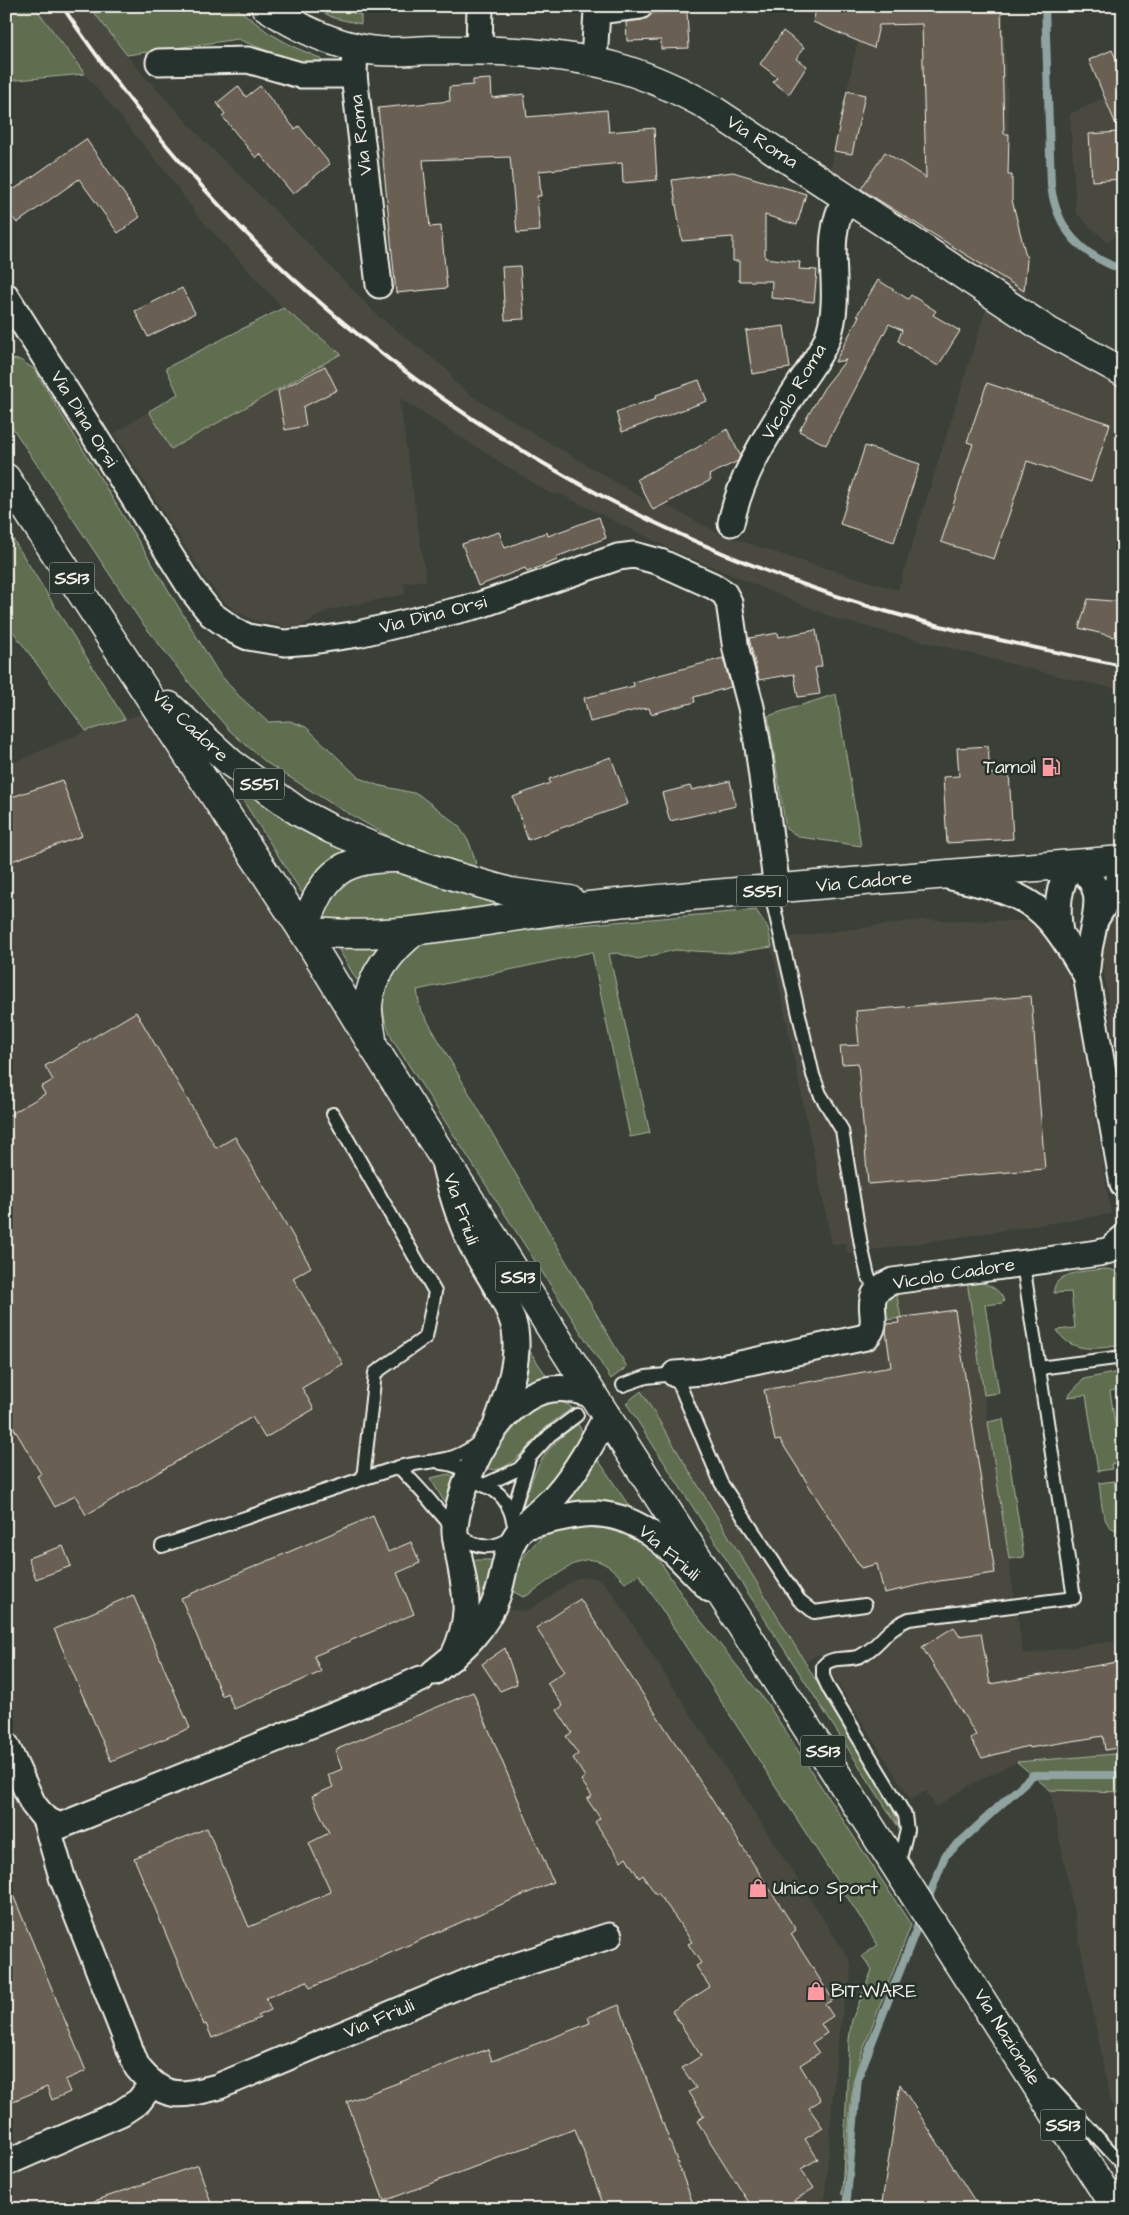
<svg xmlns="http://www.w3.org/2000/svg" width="1129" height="2215" font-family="'Architects Daughter',sans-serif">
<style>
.built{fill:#484a40}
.green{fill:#5f6e4f;stroke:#aab09c}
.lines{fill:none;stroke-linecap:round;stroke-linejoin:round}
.stream{stroke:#8fa3a1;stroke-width:8}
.building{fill:#696052;stroke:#f4f1e8}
.lane-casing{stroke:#f4f1e8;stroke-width:16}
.street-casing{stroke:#f4f1e8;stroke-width:29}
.secondary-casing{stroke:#f4f1e8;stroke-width:31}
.primary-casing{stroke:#f4f1e8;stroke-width:31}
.lane{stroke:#26332d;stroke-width:12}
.street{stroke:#26332d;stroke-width:25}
.secondary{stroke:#26332d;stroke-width:28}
.primary{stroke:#26332d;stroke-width:28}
.rail{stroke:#f4f1e8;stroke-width:4}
.labels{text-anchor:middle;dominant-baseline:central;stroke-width:5;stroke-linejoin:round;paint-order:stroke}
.shield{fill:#26332d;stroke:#b6b8b0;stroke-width:1}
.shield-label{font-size:18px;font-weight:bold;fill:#f4f1e8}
.street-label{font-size:19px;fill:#f4f1e8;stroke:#26332d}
.poi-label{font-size:19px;fill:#f4f1e8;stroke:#26332d;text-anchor:start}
</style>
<rect width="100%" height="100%" fill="#3a4038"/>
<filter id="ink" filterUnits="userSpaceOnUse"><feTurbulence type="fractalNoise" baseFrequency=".02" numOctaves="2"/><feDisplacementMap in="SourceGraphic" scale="10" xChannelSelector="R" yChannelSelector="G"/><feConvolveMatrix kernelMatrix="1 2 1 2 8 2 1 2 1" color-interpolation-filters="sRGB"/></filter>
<g filter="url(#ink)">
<g class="built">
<path d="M 34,6 L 89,6 L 137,68 L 209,146 L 299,234 L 378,316 L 450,372 L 452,380 L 473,397 L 649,502 L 653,510 L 664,504 L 720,534 L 801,561 L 898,590 L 986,309 L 998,297 L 828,185 L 831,167 L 865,6 L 1003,6 L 1009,134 L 1008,175 L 1012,175 L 1012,200 L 1027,259 L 1024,291 L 1048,331 L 1123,372 L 1123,690 L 1070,679 L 836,619 L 675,551 L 560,494 L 551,494 L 399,398 L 426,580 L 404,583 L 405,594 L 326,611 L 296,629 L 253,620 L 236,611 L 222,600 L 207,581 L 114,434 L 149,411 L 171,448 L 341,353 L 283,308 L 198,216 L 170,177 L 85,74 Z"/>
<path d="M 1123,89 L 1123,232 L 1107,242 L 1076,213 L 1070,114 Z"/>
<path d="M 159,709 L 373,1046 L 515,1330 L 470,1475 L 455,1465 L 399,1467 L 454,1529 L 466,1608 L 524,1611 L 532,1608 L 577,1578 L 592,1577 L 602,1581 L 615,1597 L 849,1959 L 851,1967 L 851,1977 L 844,2003 L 837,2045 L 824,2209 L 6,2209 L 6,766 L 86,731 Z"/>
<path d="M 1123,900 L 1123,1102 L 1101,951 L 1103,935 L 1109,919 Z"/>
<path d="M 921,920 L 1035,921 L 1049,937 L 1065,964 L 1075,998 L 1111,1214 L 848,1254 L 845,1243 L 832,1244 L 770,940 Z"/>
<path d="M 967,1281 L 1023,1654 L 1123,1640 L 1123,1755 L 1017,1762 L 975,1782 L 936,1807 L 926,1791 L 911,1800 L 819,1654 L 805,1662 L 641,1391 L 649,1387 L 723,1379 L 870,1349 L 877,1344 L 883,1336 L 885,1328 L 885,1320 L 896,1292 Z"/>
<path d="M 1050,1790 L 1123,1792 L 1123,2139 L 1110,2098 Z"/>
</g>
<g class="green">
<path d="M 6,6 L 34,6 L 85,74 L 6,81 Z"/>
<path d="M 89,6 L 234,6 L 269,33 L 294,47 L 322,59 L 320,62 L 292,61 L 238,39 L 127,55 Z"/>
<path d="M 310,6 L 329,6 L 361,15 L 361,24 L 334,18 Z"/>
<path d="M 283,308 L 341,354 L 171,449 L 149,411 L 178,394 L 166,368 Z"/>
<path d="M 6,359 L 20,360 L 34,369 L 218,672 L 239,696 L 268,722 L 290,721 L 306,727 L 359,778 L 377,785 L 418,794 L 458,825 L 469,842 L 475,859 L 476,868 L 397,841 L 337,807 L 267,763 L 230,731 L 199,695 L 140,620 L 6,418 Z"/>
<path d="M 6,528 L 125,719 L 86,731 L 6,622 Z"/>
<path d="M 836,694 L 861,846 L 800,837 L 786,829 L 768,716 Z"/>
<path d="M 235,788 L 238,788 L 284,817 L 343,849 L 344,854 L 306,893 L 302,893 Z"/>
<path d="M 390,867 L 523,908 L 392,918 L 351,924 L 323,920 L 322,914 L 345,879 Z"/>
<path d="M 756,910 L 768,928 L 772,947 L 730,953 L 675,950 L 638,959 L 617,953 L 609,954 L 650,1133 L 630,1137 L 592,952 L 417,990 L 420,1008 L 627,1367 L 611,1379 L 392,1039 L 385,1020 L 382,1002 L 383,984 L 417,944 L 438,937 Z"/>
<path d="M 381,945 L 369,961 L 360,980 L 356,979 L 338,948 L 340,946 Z"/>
<path d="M 1104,1269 C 1110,1269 1115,1270 1118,1274 C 1126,1285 1123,1330 1123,1345 C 1100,1348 1071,1355 1057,1330 L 1075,1328 L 1071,1292 L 1054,1293 C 1052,1271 1089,1271 1104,1269 Z"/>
<path d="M 967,1281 C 981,1281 999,1286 1004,1301 L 1002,1303 L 985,1305 L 999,1393 L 984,1395 Z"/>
<path d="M 896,1292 L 901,1318 L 885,1320 L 883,1307 L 886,1297 Z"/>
<path d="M 527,1347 L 548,1378 L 519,1393 Z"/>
<path d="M 1123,1371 L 1123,1389 L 1110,1391 L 1121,1462 L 1111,1464 L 1112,1469 L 1098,1471 L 1086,1395 L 1067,1397 L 1084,1379 Z"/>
<path d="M 641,1391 L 861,1755 L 892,1808 L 899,1828 L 626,1403 Z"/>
<path d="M 555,1400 L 569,1405 L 572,1408 C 564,1414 556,1419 549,1425 C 535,1436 507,1479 487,1468 C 488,1456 525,1414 536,1407 C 542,1404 549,1402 555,1400 Z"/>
<path d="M 1003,1419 L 1024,1557 L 1009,1559 L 988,1422 Z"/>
<path d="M 578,1424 L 583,1433 C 575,1455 545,1499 523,1505 C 537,1464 542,1450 578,1424 Z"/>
<path d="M 597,1458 L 631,1509 L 560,1507 Z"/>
<path d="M 449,1474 L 454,1477 L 448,1502 L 445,1503 L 430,1478 Z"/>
<path d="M 1114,1481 L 1118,1510 L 1123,1510 L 1123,1530 C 1100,1534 1102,1499 1099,1483 Z"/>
<path d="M 578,1526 L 604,1526 L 628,1533 L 648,1546 L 656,1555 L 689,1606 L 767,1703 L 911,1925 L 861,2055 L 853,2084 L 842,2195 L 849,2039 L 852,2020 L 872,1970 L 862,1956 L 878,1945 L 639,1574 L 625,1583 C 616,1570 598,1555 581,1561 C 570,1564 540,1587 528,1595 L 523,1597 L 514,1592 C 509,1570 532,1541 551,1532 C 559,1529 569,1528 578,1526 Z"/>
<path d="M 473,1560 L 494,1560 L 490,1579 L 479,1599 L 477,1596 Z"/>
<path d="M 1115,1754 L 1123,1755 L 1123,1792 L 1050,1790 L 1017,1762 Z"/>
</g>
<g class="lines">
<g class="stream">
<path d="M 1045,6 L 1051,186 C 1057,230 1081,255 1123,270"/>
<path d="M 926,1904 L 945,1856 L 1033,1775 L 1123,1775"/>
<path d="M 846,2209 L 858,2078 L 921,1917"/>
</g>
</g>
<g class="building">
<path d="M 817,6 L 1001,6 L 1004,134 L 1009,134 L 1008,175 L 1012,175 L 1012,200 L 1027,260 L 1024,291 L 861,189 L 885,152 L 926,178 L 922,24 L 879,25 L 874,48 L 813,22 Z"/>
<path d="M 687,12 L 689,48 L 661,49 L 661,40 L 627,41 L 626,22 L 642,20 L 652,13 Z"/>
<path d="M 783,31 L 804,47 L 796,59 L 807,66 L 789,94 L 773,82 L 777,77 L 760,64 Z"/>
<path d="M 1112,50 L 1123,74 L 1123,179 L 1092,181 L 1089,134 L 1119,132 L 1089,60 Z"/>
<path d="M 491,79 L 492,98 L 524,94 L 527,117 L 607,110 L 609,132 L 654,128 L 657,180 L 623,183 L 622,163 L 539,171 L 541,196 L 537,196 L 540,231 L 517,233 L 510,157 L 423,160 L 430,227 L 441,226 L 447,288 L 396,293 L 378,108 L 450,101 L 449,87 L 473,85 L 473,80 Z"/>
<path d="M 238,86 L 246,97 L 260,86 L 295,129 L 299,126 L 330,164 L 293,194 L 260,154 L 256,158 L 222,116 L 225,114 L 217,103 Z"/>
<path d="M 847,91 L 865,95 L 852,154 L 834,151 Z"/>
<path d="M 86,139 L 140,217 L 118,233 L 79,179 L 17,223 L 6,209 L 6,195 Z"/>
<path d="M 733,172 L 806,194 L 797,225 L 765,215 L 765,258 L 800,262 L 799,269 L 817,270 L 814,302 L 771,298 L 772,281 L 739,281 L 739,261 L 733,261 L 733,237 L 682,241 L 672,180 Z"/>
<path d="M 520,266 L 524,319 L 505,320 L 502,267 Z"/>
<path d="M 878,280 L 908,299 L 911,295 L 936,311 L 933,315 L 960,331 L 938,366 L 898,341 L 902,330 L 889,324 L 826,445 L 799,431 L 824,388 L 846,360 L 835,362 L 859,316 L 857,315 Z"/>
<path d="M 182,288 L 195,313 L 148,337 L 135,311 Z"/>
<path d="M 784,326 L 790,368 L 752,374 L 746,331 Z"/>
<path d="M 325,366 L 337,390 L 303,407 L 306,426 L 285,430 L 278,391 Z"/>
<path d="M 699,380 L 707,401 L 622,432 L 616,412 L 657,398 L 656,395 Z"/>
<path d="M 987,383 L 1110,424 L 1091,482 L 1027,461 L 994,559 L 941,542 L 973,444 L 967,442 Z"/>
<path d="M 727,429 L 740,455 L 738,461 L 709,475 L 711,480 L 653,510 L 637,479 L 695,449 Z"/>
<path d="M 865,446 L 920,464 L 894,542 L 840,524 Z"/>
<path d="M 599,517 L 606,538 L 556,557 L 557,560 L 527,572 L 525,568 L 478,586 L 462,544 L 499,532 L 505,548 L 547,532 L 548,536 Z"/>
<path d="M 1088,599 L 1123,602 L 1123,639 L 1079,628 Z"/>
<path d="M 816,630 L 822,666 L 815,668 L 820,694 L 798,697 L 794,674 L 759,680 L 749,638 L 778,633 L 779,637 Z"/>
<path d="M 723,658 L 731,687 L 694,697 L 695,702 L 651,714 L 649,708 L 640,709 L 590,722 L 584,698 L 634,686 L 633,682 Z"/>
<path d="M 988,746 L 990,774 L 1009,772 L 1013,839 L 947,843 L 943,777 L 959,776 L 957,748 Z"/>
<path d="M 611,757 L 628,804 L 528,840 L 513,797 L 550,783 L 549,779 Z"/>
<path d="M 62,780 L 82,836 L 6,863 L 6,799 Z"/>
<path d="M 730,781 L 736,806 L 670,821 L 662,793 L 690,786 L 692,790 Z"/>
<path d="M 1031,996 L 1045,1169 L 868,1184 L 858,1063 L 842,1064 L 840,1046 L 859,1045 L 856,1011 Z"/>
<path d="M 136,1012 L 216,1148 L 235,1137 L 311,1267 L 293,1278 L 343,1364 L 302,1388 L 314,1409 L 265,1438 L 252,1417 L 86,1515 L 75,1495 L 55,1507 L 37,1476 L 41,1474 L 6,1415 L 6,1117 L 45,1094 L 41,1087 L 53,1080 L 45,1066 Z"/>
<path d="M 955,1310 L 995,1573 L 939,1581 L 884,1593 L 877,1564 L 861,1568 L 780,1440 L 775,1441 L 764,1390 L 891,1367 L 886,1331 L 887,1324 L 899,1323 L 898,1318 Z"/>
<path d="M 373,1516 L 388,1552 L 411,1542 L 420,1563 L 397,1573 L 414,1614 L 314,1656 L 321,1672 L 234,1709 L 227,1693 L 222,1696 L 181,1598 Z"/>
<path d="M 63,1546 L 71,1566 L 36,1579 L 28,1558 Z"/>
<path d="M 133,1595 L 190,1728 L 111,1761 L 54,1629 Z"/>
<path d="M 580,1599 L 687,1761 L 796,1930 L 791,1934 L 833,2000 L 825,2004 L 833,2016 L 821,2024 L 827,2033 L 812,2043 L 819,2053 L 800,2065 L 821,2100 L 809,2108 L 823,2128 L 805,2139 L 818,2159 L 801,2169 L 814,2188 L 792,2202 L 796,2209 L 753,2209 L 697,2121 L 704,2116 L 689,2092 L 696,2088 L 682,2068 L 701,2056 L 672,2011 L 710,1987 L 696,1966 L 701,1963 L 688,1944 L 692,1942 L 669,1908 L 658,1893 L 656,1895 L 643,1875 L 639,1878 L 626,1857 L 621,1861 L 595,1822 L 600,1818 L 587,1799 L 592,1796 L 581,1780 L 585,1777 L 573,1758 L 578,1754 L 566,1736 L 572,1733 L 557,1710 L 563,1706 L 547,1683 L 565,1671 L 536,1628 Z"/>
<path d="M 954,1627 L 959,1636 L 981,1633 L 990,1684 L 1123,1661 L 1123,1747 L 1105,1750 L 1103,1736 L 1029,1748 L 1028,1746 L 982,1758 L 970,1738 L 976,1735 L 922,1647 Z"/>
<path d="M 505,1648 L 517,1684 L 500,1691 L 482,1664 Z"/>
<path d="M 473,1692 L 553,1882 L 310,1988 L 307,1981 L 266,1998 L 271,2010 L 258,2016 L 260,2018 L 212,2038 L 206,2024 L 204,2025 L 134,1858 L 207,1828 L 249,1927 L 331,1892 L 309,1843 L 329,1833 L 312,1796 L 333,1787 L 328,1775 L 342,1769 L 335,1750 Z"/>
<path d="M 6,1878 L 86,2071 L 65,2080 L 70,2092 L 52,2100 L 47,2087 L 6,2104 Z"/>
<path d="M 619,2005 L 695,2209 L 605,2209 L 575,2129 L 384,2201 L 347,2102 L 488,2049 L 492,2061 L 590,2023 L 588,2017 Z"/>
<path d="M 900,2084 L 980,2209 L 881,2209 Z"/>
<path d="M 198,2165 L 213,2209 L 80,2209 L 80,2206 Z"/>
</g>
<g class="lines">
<g class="lane-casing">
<g id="lane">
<path d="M 770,890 L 813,1075 L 820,1094 L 842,1130 L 861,1245 L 868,1276 L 877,1290"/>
<path d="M 333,1114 L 435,1292 L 426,1337 L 375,1373 L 363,1479"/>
<path d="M 1039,1368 L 1123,1357"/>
<path d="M 623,1385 L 646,1377 L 675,1374 L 721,1483 L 799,1600 L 814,1612 L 865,1605"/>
<path d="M 399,1467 C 411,1480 424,1493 435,1507 C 460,1536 477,1562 516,1535 C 513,1519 510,1501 495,1491 C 490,1487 483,1486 478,1482 C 465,1472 459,1464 441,1463"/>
<path d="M 484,1485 L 519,1469 L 550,1435 L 577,1415"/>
<path d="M 512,1514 L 528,1463"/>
<path d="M 162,1546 C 240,1520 317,1493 396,1468 C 428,1458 452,1467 481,1440"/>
<path d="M 898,1866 L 907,1830 L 905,1815 L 829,1689 L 823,1676 L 823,1666 C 832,1655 848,1661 860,1656 C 881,1646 884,1629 909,1619 L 1074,1598 L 1023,1264"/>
<path d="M 1050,2086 L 1123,2165"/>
</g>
</g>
<g class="street-casing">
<g id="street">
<path d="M 355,47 L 354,75 L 379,285"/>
<path d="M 479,50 L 480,6"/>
<path d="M 594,60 L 597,11 L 640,6"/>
<path d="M 159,62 L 248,60 L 300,75 L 354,75"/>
<path d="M 6,296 L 192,590 L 211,614 L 235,631 L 248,637 L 285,643 L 312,641 L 358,634 L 480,605 L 618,557 L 634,555 L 660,562 L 713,586 L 724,593 L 729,602 L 736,650 L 751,707 L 758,747 L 777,889"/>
<path d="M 731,523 C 741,473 770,430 797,388 C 807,372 820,356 827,339 C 846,289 819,245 846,198"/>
<path d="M 1075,864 C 1106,887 1097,907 1091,940 C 1088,951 1088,963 1086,975 L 1123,1184"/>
<path d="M 951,877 C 984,884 1026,893 1049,920 C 1064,936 1074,956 1086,975"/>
<path d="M 1097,917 L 1123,873"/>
<path d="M 1060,933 C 1056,908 1058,887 1071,864"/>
<path d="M 445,1166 C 452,1195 460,1223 474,1249 C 486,1271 511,1306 515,1330 C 520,1362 507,1394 497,1423"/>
<path d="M 675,1374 L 703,1372 L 866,1337 C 886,1318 854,1297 893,1281 L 1098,1253 L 1110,1250 L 1123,1238"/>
<path d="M 525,1526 C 544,1522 563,1516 582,1514 C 640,1509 673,1552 710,1589"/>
<path d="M 453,1657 C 472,1617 467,1599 459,1557 C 458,1548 454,1537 455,1527 C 460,1480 499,1395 552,1389 C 567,1387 579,1391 593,1395"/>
<path d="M 434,1672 C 462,1650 486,1630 498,1594 C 504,1575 505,1553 516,1536 C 526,1520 544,1509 556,1495 C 577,1471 592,1443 607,1415"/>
<path d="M 6,1745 L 33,1804 L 45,1819 L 60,1826 L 385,1695 L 421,1679"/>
<path d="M 45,1819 L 62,1877 L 137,2067 C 164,2100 178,2097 217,2087 L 472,1980 L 609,1936"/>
<path d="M 6,2163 L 121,2113 L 139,2101 L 151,2085"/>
</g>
</g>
<g class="secondary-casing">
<path id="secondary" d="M 265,6 C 296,27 332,44 369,50 C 389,53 410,51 430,50 C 459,50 488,50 517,52 C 591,57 638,68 704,104 L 1048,331 L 1123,372"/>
</g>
<g class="primary-casing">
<g id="primary">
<path d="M 6,478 L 303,931 L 373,1046 L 593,1395 L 1116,2209"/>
<path d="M 169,706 L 231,763 L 299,812 L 331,829 L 400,858 L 454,876 L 510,892 L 570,900"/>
<path d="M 303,931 C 405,943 506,914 607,904 C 779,887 951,874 1123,860"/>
<path d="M 303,931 C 324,877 334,859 395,858"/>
<path d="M 372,1040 C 371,1029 367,1016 368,1005 C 370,975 393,948 415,931"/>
</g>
</g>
<use href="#lane" class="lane"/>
<use href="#street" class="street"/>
<use href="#secondary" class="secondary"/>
<use href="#primary" class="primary"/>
<path class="rail" d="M 62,6 C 100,62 140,115 184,166 C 352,360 574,505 816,589 C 915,624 1020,645 1123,666"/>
</g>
</g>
<defs>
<g id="fuel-bare" transform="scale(1.5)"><path d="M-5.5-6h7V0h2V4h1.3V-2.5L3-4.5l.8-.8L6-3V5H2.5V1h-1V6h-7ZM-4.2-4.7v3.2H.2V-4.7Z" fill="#ff9aa2" stroke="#26332d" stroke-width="2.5" paint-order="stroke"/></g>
<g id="shop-bare" transform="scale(1.5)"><path d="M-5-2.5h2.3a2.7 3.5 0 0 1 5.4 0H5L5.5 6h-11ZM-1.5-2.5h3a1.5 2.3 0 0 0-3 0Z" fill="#ff9aa2" stroke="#26332d" stroke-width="2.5" paint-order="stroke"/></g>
</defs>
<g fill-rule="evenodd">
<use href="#fuel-bare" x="1051" y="767"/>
<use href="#shop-bare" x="758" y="1888"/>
<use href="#shop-bare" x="816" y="1991"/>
</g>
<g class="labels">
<g class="shield">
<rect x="49.5" y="562.5" width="45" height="31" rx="4"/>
<rect x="234" y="768.5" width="50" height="31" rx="4"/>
<rect x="737" y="875.5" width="50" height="31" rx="4"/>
<rect x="495.5" y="1261.5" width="45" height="31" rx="4"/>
<rect x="800.5" y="1735.5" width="45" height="31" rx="4"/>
<rect x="1040.5" y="2109.5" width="45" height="31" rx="4"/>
</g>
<g class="shield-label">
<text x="72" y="578">SS13</text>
<text x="259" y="784">SS51</text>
<text x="762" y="891">SS51</text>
<text x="518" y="1277">SS13</text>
<text x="823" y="1751">SS13</text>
<text x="1063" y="2125">SS13</text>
</g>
<g class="street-label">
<text transform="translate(361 135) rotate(-97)">Via Roma</text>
<text transform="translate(762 142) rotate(33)">Via Roma</text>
<text transform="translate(794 392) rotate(-59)">Vicolo Roma</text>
<text transform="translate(84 419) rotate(58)">Via Dina Orsi</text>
<text transform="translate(433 615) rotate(-14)">Via Dina Orsi</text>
<text transform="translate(190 726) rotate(43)">Via Cadore</text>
<text transform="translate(864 882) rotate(-5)">Via Cadore</text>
<text transform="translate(461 1209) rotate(71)">Via Friuli</text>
<text transform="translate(954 1274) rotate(-9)">Vicolo Cadore</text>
<text transform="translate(669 1553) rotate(41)">Via Friuli</text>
<text transform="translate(379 2019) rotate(-23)">Via Friuli</text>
<text transform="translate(1007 2037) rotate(58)">Via Nazionale</text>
</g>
<g class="poi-label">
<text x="1036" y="767" text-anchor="end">Tamoil</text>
<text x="773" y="1888">Unico Sport</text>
<text x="831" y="1991">BIT.WARE</text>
</g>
</g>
<rect width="1129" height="2215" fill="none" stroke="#26332d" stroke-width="25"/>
<rect x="12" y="12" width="1104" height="2190" fill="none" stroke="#f4f1e8" stroke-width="2" filter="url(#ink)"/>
</svg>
